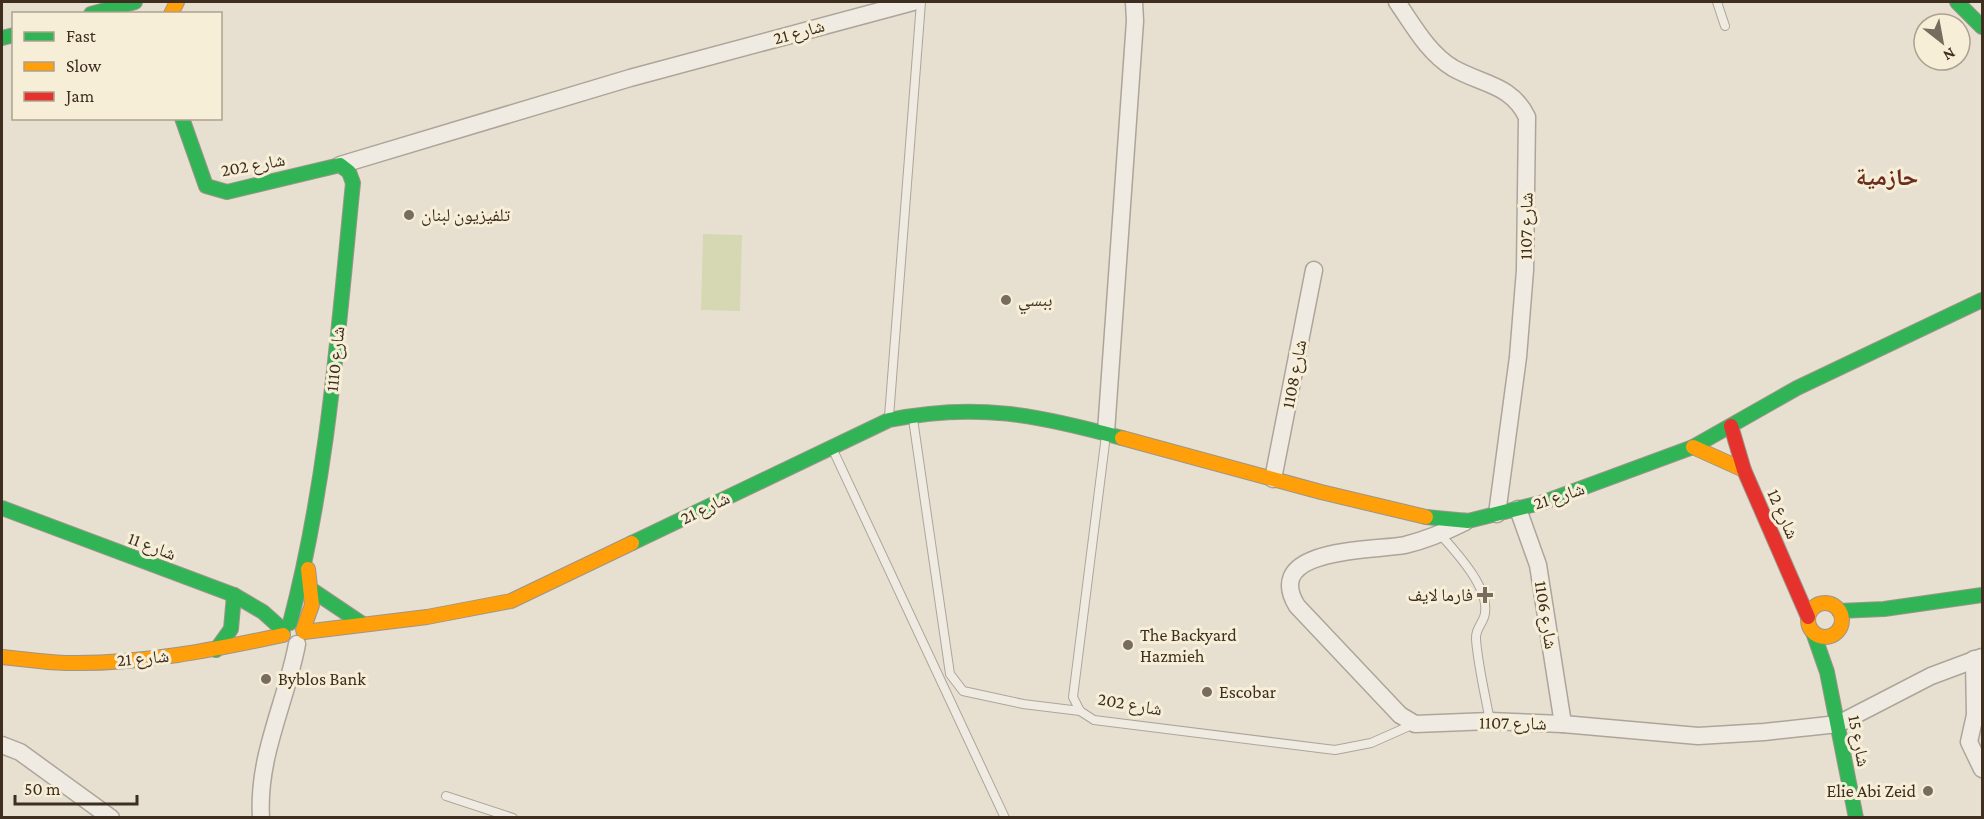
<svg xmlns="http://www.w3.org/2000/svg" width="1984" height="819" font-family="'Crimson Pro','Noto Naskh Arabic',serif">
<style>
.pitch{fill:#d6d7b3}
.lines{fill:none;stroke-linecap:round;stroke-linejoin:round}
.lane-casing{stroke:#ada599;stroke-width:10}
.street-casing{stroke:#ada599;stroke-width:19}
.fast-casing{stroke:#9c958a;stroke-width:16}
.slow-casing{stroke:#9c958a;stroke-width:16}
.jam-casing{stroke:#9c958a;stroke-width:16}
.lane{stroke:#efebe3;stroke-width:8}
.street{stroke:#efebe3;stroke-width:16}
.fast{stroke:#30b455;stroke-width:14}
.slow{stroke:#ff9f0a;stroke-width:14}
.jam{stroke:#e5322d;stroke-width:14}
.poi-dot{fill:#786c5e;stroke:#f7eed8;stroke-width:2}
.labels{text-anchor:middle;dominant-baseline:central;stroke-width:6;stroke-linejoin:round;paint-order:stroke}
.street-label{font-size:18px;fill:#3d2e20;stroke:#f7eed8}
.poi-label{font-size:18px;fill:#3d2e20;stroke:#f7eed8;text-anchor:start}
.district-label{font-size:24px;font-weight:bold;fill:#6b2e1e;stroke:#f7eed8}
</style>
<rect width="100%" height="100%" fill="#e7e0d1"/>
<path class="pitch" d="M 703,234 L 742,235 L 740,311 L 701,310 Z"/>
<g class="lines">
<g class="lane-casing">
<g id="lane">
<path d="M 1717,2 L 1725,26"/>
<path d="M 889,417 L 921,2"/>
<path d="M 913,419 L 950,674 L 963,691 L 1023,704 L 1080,711"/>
<path d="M 1106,435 L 1073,697 L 1080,711 L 1094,720 L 1335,750 L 1371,743 L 1414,724"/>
<path d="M 833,450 L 1005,818"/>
<path d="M 1440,534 C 1456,552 1489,587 1485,613 C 1484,623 1475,628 1476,639 C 1478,666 1485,694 1490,721"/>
<path d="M 446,796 L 513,818"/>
</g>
</g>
<g class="street-casing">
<g id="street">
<path d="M 1397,2 C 1413,25 1428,53 1453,68 C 1483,85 1511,84 1527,117 L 1525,270 L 1518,357 L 1497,514"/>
<path d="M 340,165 L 630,78 L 913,2"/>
<path d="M 1106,432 L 1135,21 L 1134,2"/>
<path d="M 1273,479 L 1314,270"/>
<path d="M 1518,509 L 1538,565 L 1563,724"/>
<path d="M 1465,522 C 1445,532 1426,540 1405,545 C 1374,551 1261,547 1297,606 L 1400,715 L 1415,724 L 1490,721 L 1563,724 L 1698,736 L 1764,732 L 1838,724 L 1931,676 L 1982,657"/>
<path d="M 1974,659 L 1975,715 L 1969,742 L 1982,769"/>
<path d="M 2,745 L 20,752 L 111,818"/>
<path d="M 261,818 C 257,756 286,703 297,644"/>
</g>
</g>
<g class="fast-casing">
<g id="fast">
<path d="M 1957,2 L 1982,27"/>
<path d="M 91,14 L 135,2"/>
<path d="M 2,38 L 14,35"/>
<path d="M 182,118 L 206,186 L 227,192 L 340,165 L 349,172 L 353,183 C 338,331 328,479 290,623"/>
<path d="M 2,508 L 234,595 L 263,612 L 283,630"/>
<path d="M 1426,517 L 1468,521 L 1544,502 L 1693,447 L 1797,388 L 1982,300"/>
<path d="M 632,543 L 889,420 C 976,402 1038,415 1122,438"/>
<path d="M 312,590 L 361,623"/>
<path d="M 1839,611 L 1884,609 L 1982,595"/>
<path d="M 1813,632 L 1827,672 L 1856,818"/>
<path d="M 216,650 L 231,629 L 234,595"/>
</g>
</g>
<g class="slow-casing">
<g id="slow">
<path d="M 171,14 L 177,2"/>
<path d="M 1122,438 L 1321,492 L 1426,517"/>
<path d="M 1693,447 L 1744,470"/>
<circle cx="1825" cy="620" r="17"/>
<path d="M 303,630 L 312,605 L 308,569"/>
<path d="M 304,632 L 427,617 L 511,601 L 632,543"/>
<path d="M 2,657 C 25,659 47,663 70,663 C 142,664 213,650 283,635"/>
</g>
</g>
<g class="jam-casing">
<path id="jam" d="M 1731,426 L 1744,470 L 1808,617"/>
</g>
<use href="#lane" class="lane"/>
<use href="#street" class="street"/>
<use href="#fast" class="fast"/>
<use href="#slow" class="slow"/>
<use href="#jam" class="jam"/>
</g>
<g class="poi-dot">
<circle cx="409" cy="215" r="6"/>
<circle cx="1006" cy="300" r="6"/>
<path d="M1482 586h6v6h6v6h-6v6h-6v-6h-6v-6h6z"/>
<circle cx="1128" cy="645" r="6"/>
<circle cx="266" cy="679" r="6"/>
<circle cx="1207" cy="692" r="6"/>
<circle cx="1928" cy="791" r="6"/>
</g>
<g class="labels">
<g class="street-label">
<text transform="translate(799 32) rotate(-15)">شارع 21</text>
<text transform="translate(253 165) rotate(-10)">شارع 202</text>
<text transform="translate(1526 226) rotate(-89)">شارع 1107</text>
<text transform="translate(335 359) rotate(-84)">شارع 1110</text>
<text transform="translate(1294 374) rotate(-79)">شارع 1108</text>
<text transform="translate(1559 496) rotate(-18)">شارع 21</text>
<text transform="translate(705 508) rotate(-26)">شارع 21</text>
<text transform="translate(1783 514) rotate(66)">شارع 12</text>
<text transform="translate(152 546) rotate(21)">شارع 11</text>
<text transform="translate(1546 615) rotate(81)">شارع 1106</text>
<text transform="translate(143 658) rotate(-5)">شارع 21</text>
<text transform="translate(1130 704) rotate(10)">شارع 202</text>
<text transform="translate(1513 723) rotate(1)">شارع 1107</text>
<text transform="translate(1859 741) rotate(79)">شارع 15</text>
</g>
<g class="poi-label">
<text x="421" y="215">تلفيزيون لبنان</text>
<text x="1018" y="300">ببسي</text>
<text x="1473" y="595" text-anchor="end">فارما لايف</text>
<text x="1140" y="635">The Backyard<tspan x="1140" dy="21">Hazmieh</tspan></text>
<text x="278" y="679">Byblos Bank</text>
<text x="1219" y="692">Escobar</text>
<text x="1916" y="791" text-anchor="end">Elie Abi Zeid</text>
</g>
<g class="district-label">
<text x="1887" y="176">حازمية</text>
</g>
</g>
<rect width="1984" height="819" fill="none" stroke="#3d2e20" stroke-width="6"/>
<rect x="12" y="12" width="210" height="108" fill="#f7eed8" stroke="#ada18e" stroke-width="1.5"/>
<rect x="24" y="32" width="30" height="9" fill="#30b455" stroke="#ada18e" stroke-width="1.5"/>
<text x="66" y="42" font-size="18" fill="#3d2e20">Fast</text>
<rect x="24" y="62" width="30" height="9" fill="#ff9f0a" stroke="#ada18e" stroke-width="1.5"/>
<text x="66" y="72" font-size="18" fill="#3d2e20">Slow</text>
<rect x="24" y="92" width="30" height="9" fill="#e5322d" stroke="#ada18e" stroke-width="1.5"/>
<text x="66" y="102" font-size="18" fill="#3d2e20">Jam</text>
<g transform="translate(1942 42) rotate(149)"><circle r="28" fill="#f7eed8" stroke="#ada18e" stroke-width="1.5"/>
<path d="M0-4.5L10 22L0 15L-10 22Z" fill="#786c5e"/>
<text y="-9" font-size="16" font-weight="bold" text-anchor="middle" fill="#3d2e20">N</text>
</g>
<path d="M15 795v9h122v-9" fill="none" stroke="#3d2e20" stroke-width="3"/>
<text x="24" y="795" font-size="18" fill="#3d2e20" stroke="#f7eed8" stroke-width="4.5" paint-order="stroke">50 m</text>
</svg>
